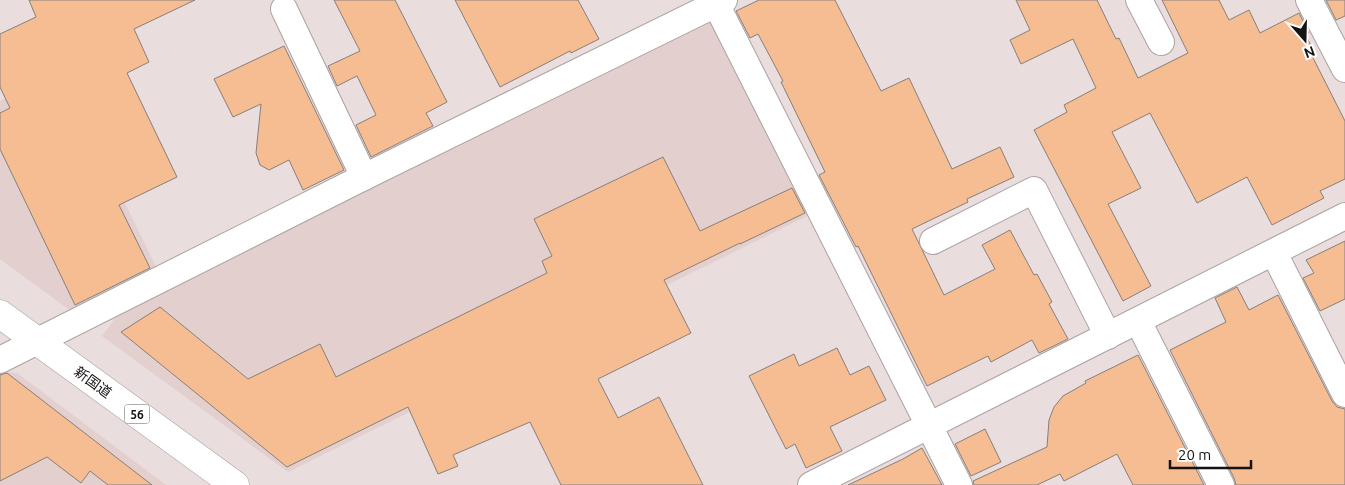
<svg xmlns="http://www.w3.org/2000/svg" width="1345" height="485" font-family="Ubuntu,'Noto Sans JP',sans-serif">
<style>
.built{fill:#e3cfce}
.building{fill:#f6bc92;stroke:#877f7a}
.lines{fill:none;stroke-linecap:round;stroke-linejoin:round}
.minor-casing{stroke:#aca2a1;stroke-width:28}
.major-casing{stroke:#aca2a1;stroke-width:29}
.minor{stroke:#fff;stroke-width:26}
.major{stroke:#fff;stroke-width:28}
.labels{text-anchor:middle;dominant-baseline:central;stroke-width:4;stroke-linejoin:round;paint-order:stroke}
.shield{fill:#fff;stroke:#5d5a5a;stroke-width:1}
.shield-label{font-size:12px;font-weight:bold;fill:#171313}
.street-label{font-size:14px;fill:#171313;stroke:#fff}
</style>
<rect width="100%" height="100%" fill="#e9dddd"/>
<g class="built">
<path d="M 706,13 L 809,215 L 288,472 L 102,336 L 116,317 Z"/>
<path d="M 60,70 L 160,275 L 79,317 L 0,259 L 0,101 Z"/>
<path d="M 0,371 L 17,373 L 166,485 L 0,485 Z"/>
</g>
<g class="building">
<path d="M 29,0 L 195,0 L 134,29 L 149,62 L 127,73 L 177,177 L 119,205 L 150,268 L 75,305 L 0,149 L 0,113 L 10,108 L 0,87 L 0,34 L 36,17 Z"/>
<path d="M 334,0 L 395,0 L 447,102 L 426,113 L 433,126 L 371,157 L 356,125 L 376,115 L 357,76 L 337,86 L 328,66 L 360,51 Z"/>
<path d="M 455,0 L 578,0 L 599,39 L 571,53 L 570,51 L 500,87 Z"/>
<path d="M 759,0 L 835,0 L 881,91 L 909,78 L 952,169 L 1000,147 L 1014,177 L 967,199 L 968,202 L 912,229 L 944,295 L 995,269 L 982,245 L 1010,230 L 1034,275 L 1037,274 L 1052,302 L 1049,304 L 1068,339 L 1039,353 L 1032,340 L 991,362 L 988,356 L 927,386 L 858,246 L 856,247 L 819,175 L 825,172 L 781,82 L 783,81 L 758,34 L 750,38 L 736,11 Z"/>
<path d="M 1016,0 L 1097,0 L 1116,39 L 1119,38 L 1138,78 L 1188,53 L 1162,0 L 1219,0 L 1229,20 L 1249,10 L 1260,33 L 1299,13 L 1309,33 L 1306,35 L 1311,46 L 1308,48 L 1345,121 L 1345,179 L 1320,191 L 1324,198 L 1272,225 L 1247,177 L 1197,203 L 1150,113 L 1112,132 L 1141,188 L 1108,204 L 1151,286 L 1123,301 L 1034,130 L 1067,112 L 1064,105 L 1096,88 L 1073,39 L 1021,64 L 1010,40 L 1030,30 Z"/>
<path d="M 1326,0 L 1345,0 L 1345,16 L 1336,20 Z"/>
<path d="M 284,46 L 344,170 L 303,190 L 289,160 L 269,170 L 260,165 L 256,153 L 261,104 L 233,117 L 214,79 Z"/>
<path d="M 663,157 L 700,231 L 792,188 L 805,213 L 740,244 L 740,243 L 664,280 L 691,333 L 598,379 L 618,418 L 659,397 L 703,485 L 561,485 L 530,422 L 453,455 L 458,466 L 438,474 L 408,407 L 287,467 L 121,332 L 160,307 L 248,379 L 320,344 L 336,377 L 547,273 L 542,261 L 552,256 L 534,219 Z"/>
<path d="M 1345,241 L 1345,299 L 1320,311 L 1303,278 L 1314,273 L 1306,260 Z"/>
<path d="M 1237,287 L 1249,310 L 1278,295 L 1332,401 L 1337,407 L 1345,409 L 1345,485 L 1236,485 L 1234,478 L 1170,350 L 1226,322 L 1215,298 Z"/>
<path d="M 837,348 L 850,375 L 869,366 L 886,400 L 830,427 L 842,451 L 806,468 L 795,444 L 786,449 L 749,376 L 794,354 L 799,366 Z"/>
<path d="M 1138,355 L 1204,485 L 1133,485 L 1117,454 L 1064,481 L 1060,474 L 1037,485 L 974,485 L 973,481 L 1047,447 L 1049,420 L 1054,407 L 1063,396 L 1086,383 L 1085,381 Z"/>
<path d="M 7,373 L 152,485 L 108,485 L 90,471 L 81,483 L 47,457 L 0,481 L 0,375 Z"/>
<path d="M 985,429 L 1001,462 L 971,476 L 955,444 Z"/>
<path d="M 922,448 L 942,485 L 848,485 L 903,459 Z"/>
</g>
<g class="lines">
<g class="minor-casing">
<g id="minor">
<path d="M 714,0 L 959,485"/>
<path d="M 1139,0 L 1161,42"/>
<path d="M 1309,0 L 1345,69"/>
<path d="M 284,9 L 364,177"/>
<path d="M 933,241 L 1034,190 L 1108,336"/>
<path d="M 1274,253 L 1345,394"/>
<path d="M 1138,321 L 1221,485"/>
<path d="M 0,360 L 364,177 L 724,0"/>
<path d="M 811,485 L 1345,216"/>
</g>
</g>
<g class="major-casing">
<path id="major" d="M 0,314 L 235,485"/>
</g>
<use href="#minor" class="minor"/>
<use href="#major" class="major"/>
</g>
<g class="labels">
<rect class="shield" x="124.5" y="404.5" width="25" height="19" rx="4"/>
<g class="shield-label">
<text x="137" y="414">56</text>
</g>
<g class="street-label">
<text transform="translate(93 382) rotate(36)">新国道</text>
</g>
</g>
<g transform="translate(1305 40) rotate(160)" stroke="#ffffff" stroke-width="4" paint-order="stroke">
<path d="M0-4L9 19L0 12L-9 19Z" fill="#171313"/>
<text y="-8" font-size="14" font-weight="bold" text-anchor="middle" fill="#171313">N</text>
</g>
<path d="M1170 460v8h81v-8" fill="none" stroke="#171313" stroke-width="2.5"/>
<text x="1178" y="460" font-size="15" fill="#171313" stroke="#ffffff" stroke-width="4" paint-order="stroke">20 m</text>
</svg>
